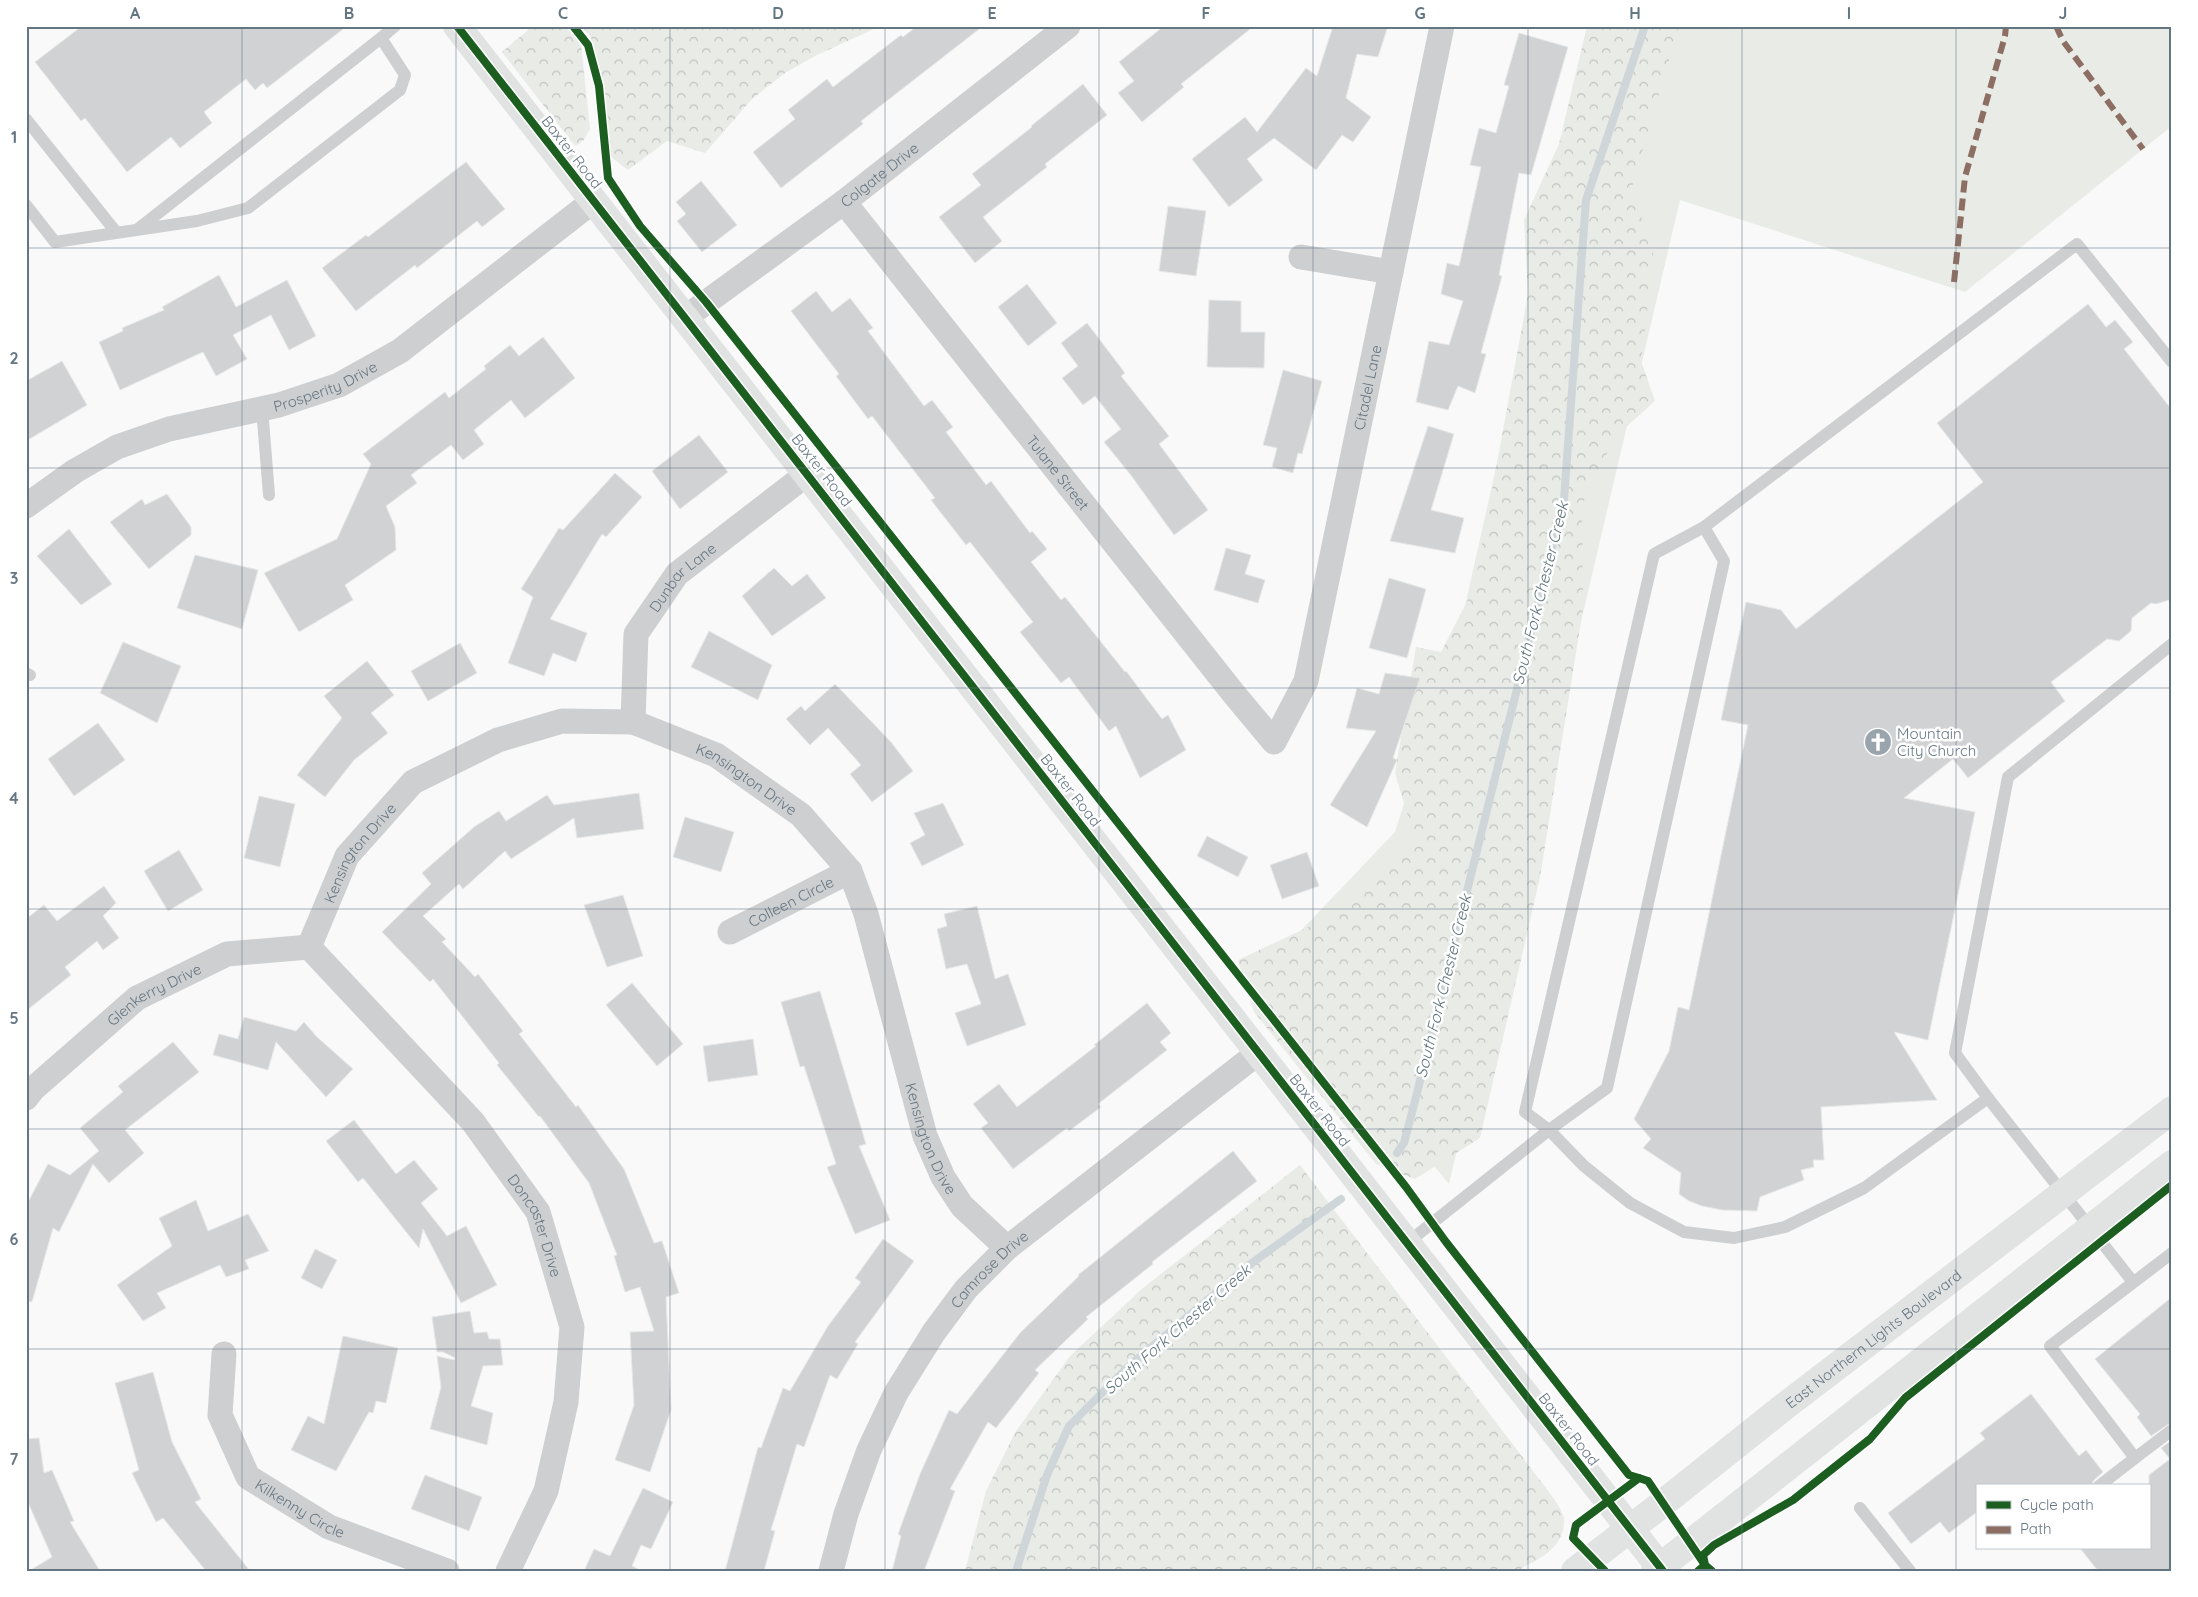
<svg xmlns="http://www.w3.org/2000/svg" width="2198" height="1597" font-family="Quicksand,sans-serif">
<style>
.green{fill:#e8ebe6}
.forest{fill:url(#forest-crowns)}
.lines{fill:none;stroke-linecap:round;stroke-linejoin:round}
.stream{stroke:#ced6d9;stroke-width:8}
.building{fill:#d0d2d3;stroke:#e8e8e8}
.lane{stroke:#cecfd0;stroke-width:12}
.street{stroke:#cecfd0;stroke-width:25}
.secondary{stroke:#e1e2e2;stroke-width:28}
.quiet{stroke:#8d6e63;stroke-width:6;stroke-dasharray:12 6;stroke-linecap:butt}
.cycleway-casing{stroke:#fff;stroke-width:11}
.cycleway{stroke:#1b5e20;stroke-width:8}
.grid{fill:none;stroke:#657683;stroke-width:1;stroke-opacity:0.55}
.labels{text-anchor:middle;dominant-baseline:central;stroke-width:5;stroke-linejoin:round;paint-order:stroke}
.street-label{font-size:15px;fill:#657683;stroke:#fff}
.poi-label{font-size:15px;fill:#657683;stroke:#fff;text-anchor:start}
.water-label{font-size:16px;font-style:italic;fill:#60757c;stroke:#fff}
.neatline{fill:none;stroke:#657683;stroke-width:2}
.grid-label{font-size:16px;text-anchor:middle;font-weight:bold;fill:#657683}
</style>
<defs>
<pattern id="forest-crowns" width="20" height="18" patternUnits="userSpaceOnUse" patternTransform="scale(1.25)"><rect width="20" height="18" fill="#e8ebe6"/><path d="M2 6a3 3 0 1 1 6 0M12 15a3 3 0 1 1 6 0" fill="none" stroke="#c0c3c0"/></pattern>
</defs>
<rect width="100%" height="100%" fill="#f9f9f9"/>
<path class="green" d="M 1595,26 L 2172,26 L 2172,126 L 1965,292 L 1680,200 L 1449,1184 L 1268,965 L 1395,832 L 1461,624 Z"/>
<g class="forest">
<path d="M 533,26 L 565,26 L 581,44 L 590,129 L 583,141 L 575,146 L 502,52 Z"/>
<path d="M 581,26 L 902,26 L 895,28 L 878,27 L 817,55 L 785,73 L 752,99 L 705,153 L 667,141 L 628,170 L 611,157 L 591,37 Z"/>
<path d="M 1587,26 L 1679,26 L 1632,187 L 1654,257 L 1641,361 L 1655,401 L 1615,437 L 1582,505 L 1583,609 L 1540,877 L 1480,1138 L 1415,1179 L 1376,1164 L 1254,1012 L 1238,960 L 1340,912 L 1415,840 L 1395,773 L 1416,647 L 1441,652 L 1474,588 L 1528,294 L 1524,220 L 1559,144 Z"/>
<path d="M 1300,1165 L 1549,1492 C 1554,1499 1563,1511 1564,1519 C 1565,1549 1538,1559 1517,1571 L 965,1571 L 986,1491 L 1016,1431 L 1070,1356 L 1143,1288 Z"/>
</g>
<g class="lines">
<g class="stream">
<path d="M 1397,1153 L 1404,1143 L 1416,1097 L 1564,499 L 1586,200 L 1645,26"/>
<path d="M 1016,1571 L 1047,1475 L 1069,1426 L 1129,1366 L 1249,1265 L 1341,1199"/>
</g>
</g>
<g class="building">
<path d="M 82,26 L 347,26 L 267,88 L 263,83 L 255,90 L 246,79 L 204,112 L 212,123 L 180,148 L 171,137 L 127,172 L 85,118 L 81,121 L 35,62 Z"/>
<path d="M 917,26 L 983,26 L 861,121 L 863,124 L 781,188 L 753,152 L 795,119 L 788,110 L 827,79 L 833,87 L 901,35 L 903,37 Z"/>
<path d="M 1164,26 L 1254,26 L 1181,84 L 1184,87 L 1142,122 L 1118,93 L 1134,81 L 1119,62 Z"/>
<path d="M 1333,26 L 1388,26 L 1378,57 L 1357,54 L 1346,98 L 1371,117 L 1353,142 L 1342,135 L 1316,170 L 1274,138 L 1247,159 L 1263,180 L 1229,207 L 1192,159 L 1245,117 L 1257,132 L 1306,68 L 1317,76 Z"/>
<path d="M 1519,33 L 1568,47 L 1531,175 L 1519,173 L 1499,275 L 1502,276 L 1481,353 L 1486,354 L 1475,393 L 1458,386 L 1448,410 L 1416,402 L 1429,341 L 1449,345 L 1463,301 L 1441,294 L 1447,263 L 1459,266 L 1481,167 L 1470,165 L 1479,128 L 1496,133 L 1509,86 L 1504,85 Z"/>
<path d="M 1083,84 L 1107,115 L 1045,164 L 1047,167 L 983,217 L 1002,241 L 975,263 L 939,217 L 981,185 L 972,174 L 1032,127 L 1031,126 Z"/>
<path d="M 466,162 L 505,209 L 482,227 L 477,221 L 417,268 L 415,265 L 356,311 L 322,268 L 366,235 L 368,237 Z"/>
<path d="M 701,181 L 737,225 L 702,252 L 677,221 L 686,214 L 676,202 Z"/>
<path d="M 1168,206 L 1206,211 L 1196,276 L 1159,271 Z"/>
<path d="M 219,275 L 236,307 L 287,280 L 316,336 L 289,350 L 271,315 L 233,335 L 247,359 L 216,376 L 203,352 L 120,390 L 99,342 L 123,331 L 122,328 L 164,310 L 162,307 Z"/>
<path d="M 1027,284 L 1057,323 L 1028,346 L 998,307 Z"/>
<path d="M 816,291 L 832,312 L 850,298 L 873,328 L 868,331 L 924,406 L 932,400 L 953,427 L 946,432 L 986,485 L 991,481 L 1030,533 L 1032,531 L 1047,549 L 1031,562 L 1061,600 L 1065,597 L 1125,672 L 1126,671 L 1162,719 L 1168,715 L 1186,750 L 1140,778 L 1116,726 L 1109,731 L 1069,677 L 1061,683 L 1020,632 L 1033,622 L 970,542 L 966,545 L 931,500 L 935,498 L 872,416 L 868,419 L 836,376 L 839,374 L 791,311 Z"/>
<path d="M 1209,300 L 1241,301 L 1241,332 L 1265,332 L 1264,368 L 1207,367 Z"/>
<path d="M 2088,304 L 2106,327 L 2115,320 L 2133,342 L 2124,349 L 2172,410 L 2172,599 L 2156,604 L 2151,603 L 2132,618 L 2131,631 L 2119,641 L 2107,639 L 2051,682 L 2065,701 L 1968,778 L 1953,759 L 1904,798 L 1975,812 L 1928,1040 L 1894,1032 L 1937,1100 L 1821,1107 L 1824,1160 L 1813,1160 L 1814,1167 L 1801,1170 L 1804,1180 L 1760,1197 L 1757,1211 L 1722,1210 L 1702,1206 L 1689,1201 L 1679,1194 L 1681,1173 L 1643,1148 L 1651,1139 L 1634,1119 L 1669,1051 L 1678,1007 L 1689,1010 L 1748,725 L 1721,720 L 1746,602 L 1781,610 L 1796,629 L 1983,482 L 1937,423 Z"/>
<path d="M 1087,323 L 1125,373 L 1121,376 L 1169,436 L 1159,444 L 1208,510 L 1174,535 L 1130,474 L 1104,442 L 1121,429 L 1095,396 L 1083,405 L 1062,378 L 1078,366 L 1061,343 Z"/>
<path d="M 543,337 L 575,378 L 525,418 L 511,400 L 474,430 L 484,444 L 463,460 L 451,445 L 411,475 L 417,483 L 386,506 L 395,527 L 396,550 L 345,585 L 353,600 L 299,632 L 264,573 L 337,539 L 371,464 L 363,454 L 445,392 L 449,398 L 486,369 L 484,366 L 510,345 L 519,356 Z"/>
<path d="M 62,361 L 87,405 L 26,441 L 26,381 Z"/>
<path d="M 1283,370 L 1322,381 L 1302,454 L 1298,453 L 1293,473 L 1272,467 L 1277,448 L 1263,445 Z"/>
<path d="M 1428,426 L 1454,434 L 1431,510 L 1464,518 L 1455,553 L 1390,541 Z"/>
<path d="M 699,435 L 728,472 L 680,509 L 652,471 Z"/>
<path d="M 615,473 L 642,497 L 606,537 L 602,534 L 550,619 L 587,633 L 576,662 L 553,653 L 544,676 L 508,663 L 533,597 L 521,589 L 559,528 L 563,530 Z"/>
<path d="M 167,494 L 191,527 L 191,535 L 149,569 L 110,522 L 142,499 L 145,505 Z"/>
<path d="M 69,529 L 112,584 L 81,605 L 37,556 Z"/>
<path d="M 1226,548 L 1251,555 L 1245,574 L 1265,580 L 1258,603 L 1214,590 Z"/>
<path d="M 195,555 L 258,570 L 242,629 L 177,608 Z"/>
<path d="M 774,568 L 792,586 L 807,574 L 826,598 L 772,636 L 742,596 Z"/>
<path d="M 1389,578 L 1426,589 L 1407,658 L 1369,648 Z"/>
<path d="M 709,631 L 772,665 L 758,700 L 691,667 Z"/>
<path d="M 123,642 L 181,666 L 157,723 L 100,693 Z"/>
<path d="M 460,643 L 477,673 L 428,701 L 411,671 Z"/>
<path d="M 367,661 L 394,695 L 371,713 L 388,733 L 354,760 L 325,797 L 297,775 L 342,718 L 324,696 Z"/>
<path d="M 1385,673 L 1420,678 L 1393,758 L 1397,760 L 1367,827 L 1330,805 L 1376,731 L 1346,728 L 1357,688 L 1379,694 Z"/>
<path d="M 835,684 L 891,742 L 913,771 L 872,802 L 850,774 L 861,765 L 828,728 L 810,745 L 786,719 L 801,706 L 805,711 Z"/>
<path d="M 98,723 L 125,760 L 74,796 L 48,759 Z"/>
<path d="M 639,793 L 644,829 L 577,838 L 574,818 L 511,859 L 505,851 L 463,889 L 459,884 L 423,916 L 446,939 L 442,942 L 475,977 L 478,974 L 523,1031 L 519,1034 L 576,1107 L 578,1105 L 624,1169 L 654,1243 L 662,1241 L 679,1293 L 666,1297 L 671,1410 L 650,1472 L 615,1460 L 634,1405 L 630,1332 L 654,1331 L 640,1287 L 625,1292 L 614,1256 L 617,1255 L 589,1183 L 540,1116 L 539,1117 L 497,1065 L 499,1063 L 433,979 L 430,982 L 382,932 L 431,884 L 422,873 L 474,827 L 499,811 L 506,821 L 547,795 L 554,805 Z"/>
<path d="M 259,796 L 295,804 L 280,867 L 244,858 Z"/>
<path d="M 943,803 L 964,845 L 922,866 L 910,843 L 925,835 L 914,813 Z"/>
<path d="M 685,817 L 734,832 L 721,872 L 673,857 Z"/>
<path d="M 1207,836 L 1248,857 L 1238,877 L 1197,856 Z"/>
<path d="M 179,850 L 203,890 L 168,911 L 144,871 Z"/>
<path d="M 1307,852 L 1319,886 L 1282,899 L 1270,865 Z"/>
<path d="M 104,886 L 116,903 L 103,916 L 119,938 L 103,950 L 97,941 L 65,967 L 71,975 L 26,1011 L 26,919 L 44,905 L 57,921 Z"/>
<path d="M 623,895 L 643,956 L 607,967 L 584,905 Z"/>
<path d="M 977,906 L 995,979 L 1008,974 L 1026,1025 L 967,1046 L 955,1013 L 981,1004 L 967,964 L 946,969 L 937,929 L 947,926 L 944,914 Z"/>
<path d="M 632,983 L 683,1044 L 657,1066 L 606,1005 Z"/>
<path d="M 820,991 L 866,1144 L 859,1146 L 890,1220 L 855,1234 L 827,1167 L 836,1164 L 804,1066 L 800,1067 L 781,1002 Z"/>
<path d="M 1147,1003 L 1171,1033 L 1160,1042 L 1167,1050 L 1098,1104 L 1101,1107 L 1069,1131 L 1067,1128 L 1013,1169 L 981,1128 L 988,1123 L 973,1104 L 999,1084 L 1017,1107 L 1096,1046 L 1094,1045 Z"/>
<path d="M 244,1017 L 296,1031 L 304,1022 L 317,1037 L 353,1069 L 326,1097 L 276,1042 L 268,1070 L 213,1055 L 219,1034 L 238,1039 Z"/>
<path d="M 753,1039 L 758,1075 L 708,1082 L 703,1046 Z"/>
<path d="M 173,1042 L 199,1072 L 125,1130 L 144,1153 L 109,1183 L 93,1164 L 59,1232 L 53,1228 L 32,1302 L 26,1301 L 26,1206 L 48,1164 L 70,1175 L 99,1151 L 80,1128 L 123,1092 L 118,1086 Z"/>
<path d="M 354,1120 L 396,1174 L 414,1160 L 438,1189 L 421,1203 L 447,1236 L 466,1226 L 497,1285 L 461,1303 L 423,1229 L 419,1248 L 363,1178 L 358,1182 L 326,1141 Z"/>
<path d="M 1233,1151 L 1257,1181 L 1152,1262 L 1153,1264 L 1086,1317 L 1088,1319 L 1035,1370 L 1039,1373 L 996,1428 L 988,1422 L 950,1489 L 955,1491 L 924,1571 L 892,1571 L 901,1536 L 898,1534 L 920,1474 L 949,1410 L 957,1414 L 1020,1333 L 1079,1276 L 1078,1275 Z"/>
<path d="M 196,1200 L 208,1231 L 248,1214 L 269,1251 L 245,1260 L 249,1269 L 226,1277 L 220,1265 L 157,1293 L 166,1308 L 143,1321 L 117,1285 L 172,1246 L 159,1218 Z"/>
<path d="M 883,1239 L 914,1261 L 855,1342 L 858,1344 L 837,1379 L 830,1375 L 804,1447 L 797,1444 L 771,1530 L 775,1531 L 764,1571 L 725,1571 L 758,1447 L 761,1448 L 783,1388 L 790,1391 L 828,1326 L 861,1282 L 855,1278 Z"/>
<path d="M 315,1249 L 337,1260 L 322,1289 L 301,1278 Z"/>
<path d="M 2172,1297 L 2172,1422 L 2151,1436 L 2137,1417 L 2140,1414 L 2095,1359 Z"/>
<path d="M 470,1311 L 474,1333 L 487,1332 L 489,1339 L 500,1339 L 503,1365 L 483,1366 L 471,1406 L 493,1413 L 487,1445 L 430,1429 L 441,1387 L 437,1356 L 454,1360 L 455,1358 L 443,1352 L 437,1352 L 432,1317 Z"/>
<path d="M 343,1336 L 398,1348 L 386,1403 L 376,1401 L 373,1413 L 369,1412 L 336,1471 L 291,1450 L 308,1416 L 324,1424 Z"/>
<path d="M 153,1372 L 172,1442 L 201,1499 L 195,1502 L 250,1571 L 206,1571 L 163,1518 L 156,1522 L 132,1473 L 139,1470 L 115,1383 Z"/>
<path d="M 2031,1394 L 2079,1456 L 2086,1450 L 2103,1472 L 2094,1480 L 2091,1486 L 1977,1486 L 1977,1512 L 1949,1533 L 1940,1522 L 1911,1544 L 1888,1513 L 1985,1439 L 1980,1433 Z"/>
<path d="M 39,1438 L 44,1473 L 52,1470 L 74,1521 L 70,1522 L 100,1571 L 29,1571 L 52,1557 L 26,1498 L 26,1439 Z"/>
<path d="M 2172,1440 L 2172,1571 L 2098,1571 L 2080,1548 L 2149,1548 L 2149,1475 L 2170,1459 L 2161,1448 Z"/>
<path d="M 425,1475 L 482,1497 L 469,1531 L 411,1509 Z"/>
<path d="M 643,1488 L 673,1502 L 651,1549 L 641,1545 L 632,1566 L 642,1571 L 584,1571 L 594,1549 L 610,1556 Z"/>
</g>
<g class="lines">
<g class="lane">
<path d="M 381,38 L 395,26"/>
<path d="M 26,119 L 116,232"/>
<path d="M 26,205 L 55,242 L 197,221 L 248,208 L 400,90 L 405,75 L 381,38 L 138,229"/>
<path d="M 262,408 L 269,495"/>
<path d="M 26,673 L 30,675"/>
<path d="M 1988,1098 L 1864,1188 L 1785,1227 L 1734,1238 L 1684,1232 L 1630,1203 L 1584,1166 L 1549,1130 L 1525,1112 L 1654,554 L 1704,527 L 2077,244 L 2172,362"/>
<path d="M 1407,1243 L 1549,1130 L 1607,1088 L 1724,561 L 1704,527"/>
<path d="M 2172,1253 L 2050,1346 L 2135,1458 L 2172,1430"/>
<path d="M 2133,1282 L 1988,1098 L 1955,1053 L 2008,777 L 2172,644"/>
<path d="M 2099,1486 L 2135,1458"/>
<path d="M 1860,1508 L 1910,1571"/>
</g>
<g class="street">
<path id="s1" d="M 844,202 L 1234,694 L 1274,742 L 1306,681 L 1442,26"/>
<path d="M 1301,257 L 1391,272"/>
<path id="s2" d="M 686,317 L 844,202 L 1068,26"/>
<path id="s3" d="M 26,506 L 75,471 L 117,447 L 169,429 L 279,405 L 339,385 L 400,351 L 592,202"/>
<path id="s4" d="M 633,722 L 636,634 L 677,574 L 807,474"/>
<path id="s5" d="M 730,932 L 850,871"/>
<path id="s6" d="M 309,947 L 347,856 L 413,782 L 498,740 L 562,721 L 633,722 L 716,755 L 801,815 L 850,871 L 866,914 L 925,1136 L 943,1177 L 962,1206 L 1007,1248"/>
<path id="s7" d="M 309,947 L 473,1122 L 538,1212 L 572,1327 L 566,1402 L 546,1491 L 508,1571"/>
<path id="s8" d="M 26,1098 L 33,1089 L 137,998 L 227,954 L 309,947"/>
<path id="s9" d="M 224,1354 L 220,1415 L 248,1477 L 329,1527 L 447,1571"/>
<path id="s10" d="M 831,1571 L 846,1514 L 869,1450 L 896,1393 L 934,1332 L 966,1289 L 1007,1248 L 1258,1053"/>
</g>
<g class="secondary">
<path d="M 457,26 L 1663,1571"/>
<path id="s11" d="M 1575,1571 L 1662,1504 L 1785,1406 L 2172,1110"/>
<path d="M 1655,1571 L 2172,1164"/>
</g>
<g class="quiet">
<path d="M 2056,26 L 2063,41 L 2143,149"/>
<path d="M 1954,282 L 1965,177 L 2005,36 L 2006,26"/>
</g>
<g class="cycleway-casing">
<g id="cycleway">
<path d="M 457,26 L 1663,1571"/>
<path d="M 573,26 L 588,45 L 599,86 L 608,178 L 640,226 L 706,302 L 1406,1187 L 1446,1242 L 1629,1475 L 1639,1478"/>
<path d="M 1605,1571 L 1573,1538 L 1576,1525 L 1639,1478 L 1648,1481 L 1705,1565 L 1698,1571"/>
<path d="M 1712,1571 L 1705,1565 L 1703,1555 L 1714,1545 L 1793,1500 L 1870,1439 L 1905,1398 L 2172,1185"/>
</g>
</g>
<use href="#cycleway" class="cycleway"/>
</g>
<path class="grid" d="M 242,26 L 242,1571M 456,26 L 456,1571M 670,26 L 670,1571M 885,26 L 885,1571M 1099,26 L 1099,1571M 1313,26 L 1313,1571M 1528,26 L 1528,1571M 1742,26 L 1742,1571M 1956,26 L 1956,1571M 26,248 L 2172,248M 26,468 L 2172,468M 26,688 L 2172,688M 26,909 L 2172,909M 26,1129 L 2172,1129M 26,1349 L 2172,1349"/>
<defs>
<g id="church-disc" transform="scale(1.4375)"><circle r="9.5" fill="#99a4ac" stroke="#fff"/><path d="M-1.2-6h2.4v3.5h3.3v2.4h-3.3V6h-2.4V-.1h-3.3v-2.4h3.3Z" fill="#fff"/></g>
</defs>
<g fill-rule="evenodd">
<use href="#church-disc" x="1878" y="742"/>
</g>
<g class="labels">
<g class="street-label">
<text transform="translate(572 152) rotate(52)">Baxter Road</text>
<text stroke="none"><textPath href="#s2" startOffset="240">Colgate Drive</textPath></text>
<text stroke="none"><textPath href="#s3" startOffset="326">Prosperity Drive</textPath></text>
<text stroke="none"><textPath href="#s1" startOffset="1059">Citadel Lane</textPath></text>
<text transform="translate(822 470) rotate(52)">Baxter Road</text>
<text stroke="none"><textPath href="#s1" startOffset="345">Tulane Street</textPath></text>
<text stroke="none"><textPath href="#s4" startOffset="162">Dunbar Lane</textPath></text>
<text stroke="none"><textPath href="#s6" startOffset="558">Kensington Drive</textPath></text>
<text transform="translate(1071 790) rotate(52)">Baxter Road</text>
<text stroke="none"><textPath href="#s6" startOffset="108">Kensington Drive</textPath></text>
<text stroke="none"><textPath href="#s5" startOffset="68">Colleen Circle</textPath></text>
<text stroke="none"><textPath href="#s8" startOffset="166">Glenkerry Drive</textPath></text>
<text transform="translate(1320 1110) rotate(52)">Baxter Road</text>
<text stroke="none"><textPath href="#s6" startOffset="978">Kensington Drive</textPath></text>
<text stroke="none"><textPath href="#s7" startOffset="362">Doncaster Drive</textPath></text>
<text stroke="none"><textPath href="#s10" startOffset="346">Camrose Drive</textPath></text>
<text stroke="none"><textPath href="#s11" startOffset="378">East Northern Lights Boulevard</textPath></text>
<text transform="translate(1569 1429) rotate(52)">Baxter Road</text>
<text stroke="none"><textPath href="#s9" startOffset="190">Kilkenny Circle</textPath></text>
</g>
<g class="poi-label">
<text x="1897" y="733">Mountain<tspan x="1897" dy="17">City Church</tspan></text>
</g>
<g class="water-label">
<text transform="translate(1540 593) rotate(-76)">South Fork Chester Creek</text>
<text transform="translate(1443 986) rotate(-76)">South Fork Chester Creek</text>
<text transform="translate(1177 1329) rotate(-41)">South Fork Chester Creek</text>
</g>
</g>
<rect width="2198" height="1597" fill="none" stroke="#ffffff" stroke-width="55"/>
<rect x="1976" y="1484" width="175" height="65" fill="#ffffff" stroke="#c1c8cd"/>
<rect x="1986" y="1501" width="25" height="8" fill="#1b5e20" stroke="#c1c8cd"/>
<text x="2020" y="1510" font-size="15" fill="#657683">Cycle path</text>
<rect x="1986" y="1526" width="25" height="8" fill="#8d6e63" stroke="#c1c8cd"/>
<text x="2020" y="1534" font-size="15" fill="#657683">Path</text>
<rect x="28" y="28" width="2142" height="1542" class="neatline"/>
<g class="grid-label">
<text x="135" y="19">A</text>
<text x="349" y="19">B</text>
<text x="563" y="19">C</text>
<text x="778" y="19">D</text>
<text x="992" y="19">E</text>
<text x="1206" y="19">F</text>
<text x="1420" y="19">G</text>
<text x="1635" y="19">H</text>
<text x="1849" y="19">I</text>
<text x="2063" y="19">J</text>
<text x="14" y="143">1</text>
<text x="14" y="364">2</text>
<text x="14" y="584">3</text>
<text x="14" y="804">4</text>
<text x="14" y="1024">5</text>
<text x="14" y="1245">6</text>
<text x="14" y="1465">7</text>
</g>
</svg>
